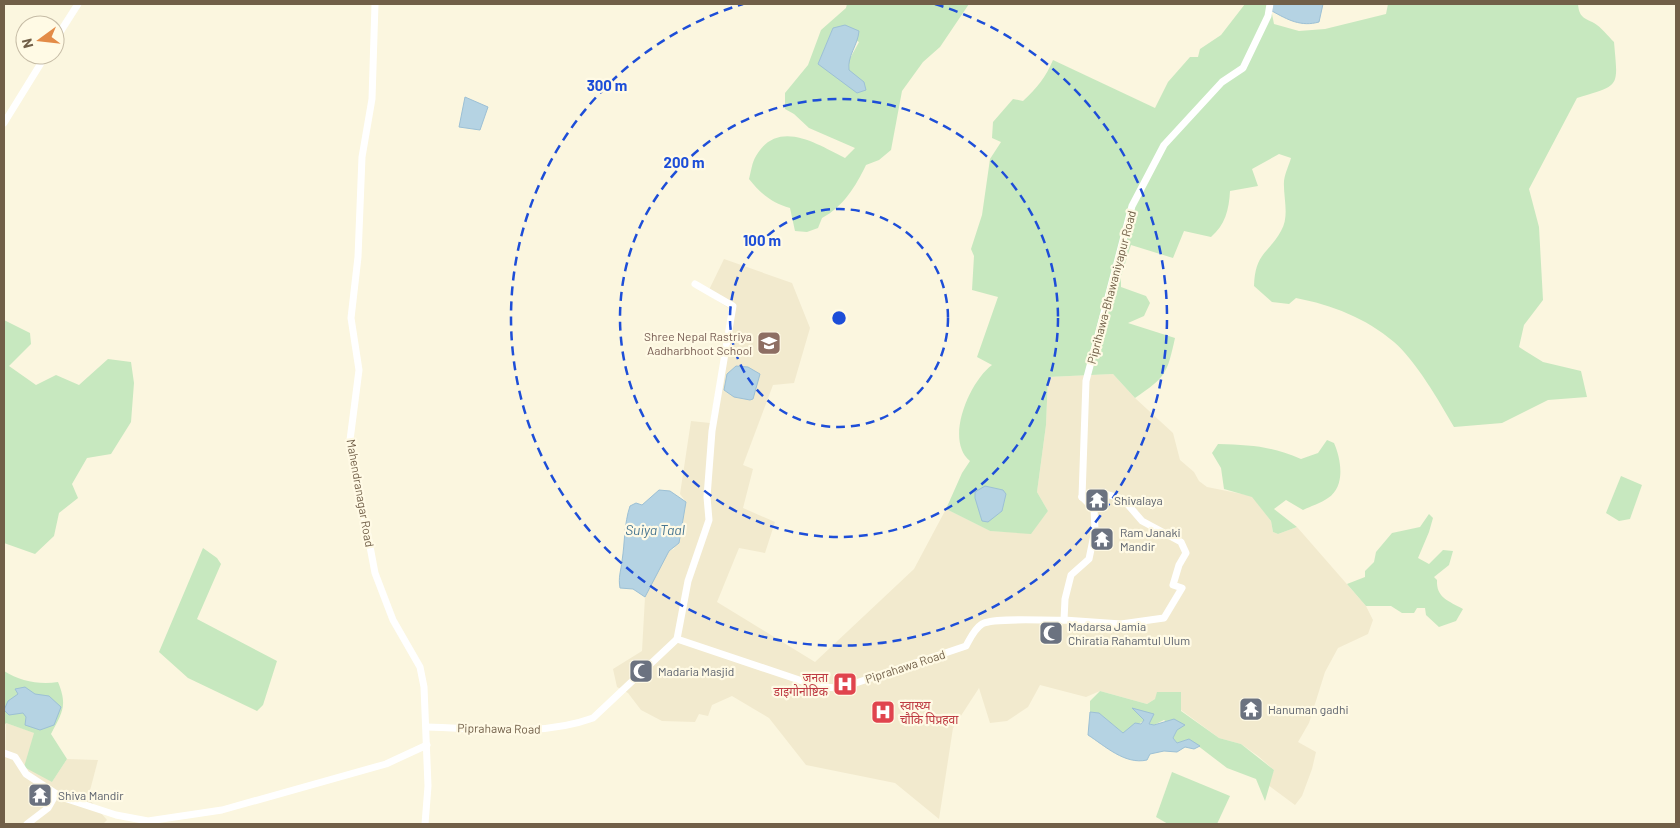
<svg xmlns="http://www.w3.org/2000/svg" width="1680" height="828" font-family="Barlow,'Noto Sans Devanagari',sans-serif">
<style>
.residential{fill:#f2eace}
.green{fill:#c7e8bf;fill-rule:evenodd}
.water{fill:#b5d3e3;stroke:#9cc0d5}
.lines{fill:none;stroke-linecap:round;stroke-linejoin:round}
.minor{stroke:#fff;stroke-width:7}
.ring{fill:none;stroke:#1d4ed8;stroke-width:2.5;stroke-dasharray:9 6}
.labels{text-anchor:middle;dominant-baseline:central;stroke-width:4.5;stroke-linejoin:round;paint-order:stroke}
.street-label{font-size:12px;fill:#715f48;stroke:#fffae5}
.education-label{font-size:12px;fill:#785e54;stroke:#fffae5;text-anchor:end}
.worship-label{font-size:12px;fill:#5b616d;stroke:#fffae5;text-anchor:start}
.health-label{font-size:12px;fill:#be3a42;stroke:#fffae5;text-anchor:end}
.water-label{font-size:14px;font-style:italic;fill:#487691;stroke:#fffae5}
.centre{fill:#1d4ed8;stroke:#fffae5;stroke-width:2.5}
.ring-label{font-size:15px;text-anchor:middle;font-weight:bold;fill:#1d4ed8;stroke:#fffae5;stroke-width:4.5;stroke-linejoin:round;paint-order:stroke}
</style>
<rect width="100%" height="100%" fill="#fbf6df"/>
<g class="residential">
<path d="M 724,259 L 792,283 L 810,328 L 794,383 L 773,385 L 743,465 L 753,469 L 743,508 L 775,522 L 765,553 L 739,548 L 717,602 L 815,662 L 914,569 L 946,509 L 990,531 L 1031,533 L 1048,511 L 1037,492 L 1046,425 L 1048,377 L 1113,374 L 1135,398 L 1173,433 L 1180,460 L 1194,472 L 1199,481 L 1207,487 L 1252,496 L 1271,521 L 1273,532 L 1278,534 L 1297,527 L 1366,606 L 1373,620 L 1368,634 L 1338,648 L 1325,672 L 1309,723 L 1298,742 L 1316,752 L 1312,769 L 1302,796 L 1295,805 L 1268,785 L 1274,770 L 1258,756 L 1241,744 L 1219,738 L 1181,710 L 1181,692 L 1155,699 L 1147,704 L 1100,691 L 1086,697 L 1040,685 L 1028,707 L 1007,721 L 990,723 L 979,688 L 953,728 L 939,819 L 895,783 L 806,765 L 769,718 L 732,696 L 712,705 L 708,716 L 699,714 L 695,722 L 662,721 L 641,710 L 628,693 L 617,687 L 613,669 L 642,651 L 645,597 L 661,565 L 669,551 L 674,549 L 686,502 L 680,494 L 691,421 L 710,423 L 730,309 L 707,294 Z"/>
<path d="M 6,723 L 35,733 L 52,782 L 67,759 L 98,760 L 88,798 L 107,820 L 103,824 L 4,824 Z"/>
</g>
<g class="green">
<path d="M 847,4 L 969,4 L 940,47 L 923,62 L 902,91 L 891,150 L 879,160 L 866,165 C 856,186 843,207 822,218 L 818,228 L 807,232 L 795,231 L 790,208 C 772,203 760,193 749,179 C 751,172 752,162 756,156 C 778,118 817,144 845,158 L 855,148 L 809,128 L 794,114 L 785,109 L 785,93 L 808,65 L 821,30 L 846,8 ZM 833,28 L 859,42 L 848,62 L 849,70 L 818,64 Z"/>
<path d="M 1245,4 L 1270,4 L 1274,24 L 1299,31 L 1325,29 L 1386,14 L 1388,4 L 1578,4 C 1579,17 1584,18 1594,23 C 1601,27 1608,36 1614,42 C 1618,88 1621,85 1577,98 L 1529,189 L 1539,227 L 1543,300 L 1524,325 L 1519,347 L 1543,362 L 1581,371 L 1587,397 L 1548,400 L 1502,423 L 1454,427 C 1439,401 1416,361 1394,342 C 1366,318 1332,305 1296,298 L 1289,304 L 1272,302 L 1254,286 C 1255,253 1268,254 1281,231 C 1290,216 1283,197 1284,181 C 1285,173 1289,165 1291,158 L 1279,154 L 1252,169 L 1258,186 L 1230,191 C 1229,210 1225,225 1211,237 L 1184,231 L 1173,258 L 1131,245 L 1121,276 L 1121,287 L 1146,296 L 1150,303 L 1144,316 L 1128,323 L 1175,338 C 1167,374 1166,377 1135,398 L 1113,374 L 1048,377 L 1046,425 L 1037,492 L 1048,511 L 1031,534 L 990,531 L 946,509 L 962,473 L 970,461 C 944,440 970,381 992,365 L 977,357 L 998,297 L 972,290 L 974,256 L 971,249 L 982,215 L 990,159 L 1001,142 L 992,138 L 993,122 L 1013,99 L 1023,101 C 1037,88 1046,77 1053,60 L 1155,108 L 1168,82 L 1190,57 L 1198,57 L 1200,49 L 1221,35 Z"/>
<path d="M 4,320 L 30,333 L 31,344 L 9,366 L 36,385 L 56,375 L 79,385 L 108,359 L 131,362 L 134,383 L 131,422 L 111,454 L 87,458 L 72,484 L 78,498 L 59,513 L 54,536 L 35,554 L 4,543 Z"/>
<path d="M 1327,440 L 1334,443 C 1341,459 1346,486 1328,498 C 1321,503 1311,506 1303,510 L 1286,500 L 1274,509 L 1297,527 L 1278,534 L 1273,532 L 1271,521 L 1252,497 L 1224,489 L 1221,468 L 1212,453 L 1218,444 C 1252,445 1270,446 1301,459 L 1318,453 Z"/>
<path d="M 1621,476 L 1642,485 L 1630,519 L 1619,521 L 1606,513 Z"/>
<path d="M 1429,514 L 1433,518 L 1429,532 L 1418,558 L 1429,564 L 1443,550 L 1453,551 L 1449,565 L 1434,577 L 1437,580 C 1436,598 1449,601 1463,609 L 1456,621 L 1439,627 L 1426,615 L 1425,608 L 1417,608 L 1414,613 L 1402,613 L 1391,606 L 1366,606 L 1347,584 L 1365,577 L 1365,571 L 1374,562 L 1376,552 L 1392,533 L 1420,527 Z"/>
<path d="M 203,548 L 217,558 L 221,564 L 197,619 L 277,661 L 263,705 L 257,711 L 188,678 L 159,652 Z"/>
<path d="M 4,671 C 20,681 39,685 58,682 C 68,706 62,713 51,734 L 67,759 L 52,782 L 24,767 L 34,733 L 6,723 L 4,726 Z"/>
<path d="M 1100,691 L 1147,704 L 1155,699 L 1157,692 L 1181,692 L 1181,711 L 1219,738 L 1241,744 L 1274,770 L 1265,801 L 1256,779 L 1227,768 L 1189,739 L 1177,743 L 1173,738 L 1177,730 L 1164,720 L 1154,725 L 1149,724 L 1153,714 L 1133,709 L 1145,720 L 1123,733 L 1099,713 L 1090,712 L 1090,701 Z"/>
<path d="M 1172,772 L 1230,796 L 1217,824 L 1168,824 L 1156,817 Z"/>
</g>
<g class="water">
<path d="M 1273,4 L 1323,4 L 1319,22 C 1301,27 1288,20 1272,11 Z"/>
<path d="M 845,25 L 859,31 C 858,45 847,56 849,70 L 864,82 L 866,90 L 857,93 L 818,64 L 833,28 Z"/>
<path d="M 465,97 L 488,107 L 480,130 L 459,127 Z"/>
<path d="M 736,366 L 748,367 L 760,374 L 753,399 L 750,400 L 734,397 L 724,390 L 727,374 Z"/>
<path d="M 985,486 L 1003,490 L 1006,494 L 1002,511 L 988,522 L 982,521 L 975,498 L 975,492 Z"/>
<path d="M 659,490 L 670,491 L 686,502 L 679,543 L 669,551 L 645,597 L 633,589 L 620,588 C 618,577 621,571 622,561 C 625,542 624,524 630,506 L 636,503 L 642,505 Z"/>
<path d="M 25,687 L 35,694 L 49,696 L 61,707 L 54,725 L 40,730 L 25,725 L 26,717 L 23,713 L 9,715 L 4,710 L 8,701 L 18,694 L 15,689 Z"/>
<path d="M 1132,708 L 1154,714 L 1149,724 L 1154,725 L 1174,719 L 1185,725 L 1177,730 L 1173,738 L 1177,743 L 1189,739 L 1200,746 L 1194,749 L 1185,747 L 1177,752 L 1164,751 L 1150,754 L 1147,760 C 1125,765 1105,746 1088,735 L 1090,712 L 1099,713 L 1123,733 L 1135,723 L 1141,724 L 1144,720 Z"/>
</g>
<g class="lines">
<g class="minor">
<path d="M 375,4 L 372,99 L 362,157 L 358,257 L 351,318 L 359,370 L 350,440 L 375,573 L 393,620 L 420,667 L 424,687 L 428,786 L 425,824"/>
<path d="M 55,40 L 78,4"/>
<path d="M 4,123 L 46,55"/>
<path d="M 1082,497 L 1086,381 L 1132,206 L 1164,145 L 1222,82 L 1243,68 L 1268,16 L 1270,4"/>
<path d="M 1064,620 L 1121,624 L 1164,618 L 1182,588 L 1173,585 L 1179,565 L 1186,553 L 1181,542 L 1142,521 L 1123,499 L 1102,493 L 1082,497"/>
<path d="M 677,639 L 688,581 L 709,520 L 707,497 L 712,431 L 733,306 L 695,284"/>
<path d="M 427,727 C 481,728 541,737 593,718 L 677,639 L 820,687 L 841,688 L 966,646 C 970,639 974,629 982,624 C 993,617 1048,621 1064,620 L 1065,599 L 1071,575 L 1089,559 L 1095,530 L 1094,509 L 1082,497"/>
<path d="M 4,753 L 15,757 L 26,774 L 61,797 L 116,815 L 148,821 L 222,810 L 386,764 L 427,745"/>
<path d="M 27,824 L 48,808 L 56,794 L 58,795"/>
</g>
</g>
<g class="ring">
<circle cx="839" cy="318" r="109"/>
<circle cx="839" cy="318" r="219"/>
<path d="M935 4A328 328 0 1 1 743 4"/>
</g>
<defs>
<g id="school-square" transform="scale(1.25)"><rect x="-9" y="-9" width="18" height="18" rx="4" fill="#8d6e63" stroke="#fffae5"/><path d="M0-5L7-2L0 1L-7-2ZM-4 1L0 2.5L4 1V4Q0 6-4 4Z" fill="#fff"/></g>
<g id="temple-square" transform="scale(1.25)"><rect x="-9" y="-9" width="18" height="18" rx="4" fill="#6b7280" stroke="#fffae5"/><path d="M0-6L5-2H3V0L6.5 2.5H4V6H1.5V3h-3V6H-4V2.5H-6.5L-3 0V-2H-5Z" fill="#fff"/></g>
<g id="mosque-square" transform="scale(1.25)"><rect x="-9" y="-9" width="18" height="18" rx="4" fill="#6b7280" stroke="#fffae5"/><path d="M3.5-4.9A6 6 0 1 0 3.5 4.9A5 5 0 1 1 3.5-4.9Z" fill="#fff"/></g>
<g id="hospital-square" transform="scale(1.25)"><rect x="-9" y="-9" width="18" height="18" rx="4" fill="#e0444e" stroke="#fffae5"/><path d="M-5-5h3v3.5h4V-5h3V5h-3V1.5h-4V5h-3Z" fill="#fff"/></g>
</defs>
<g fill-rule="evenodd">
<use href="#school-square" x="769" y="343"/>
<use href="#temple-square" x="1097" y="500"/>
<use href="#temple-square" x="1102" y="539"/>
<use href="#mosque-square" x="1051" y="633"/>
<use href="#mosque-square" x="641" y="671"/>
<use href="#hospital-square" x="845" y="684"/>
<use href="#temple-square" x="1251" y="709"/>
<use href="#hospital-square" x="883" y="712"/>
<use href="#temple-square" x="40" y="795"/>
</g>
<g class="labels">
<g class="street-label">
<text transform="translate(1111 287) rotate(-75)">Piprihawa-Bhawaniyapur Road</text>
<text transform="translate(361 493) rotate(80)">Mahendranagar Road</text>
<text transform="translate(905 666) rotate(-18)">Piprahawa Road</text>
<text transform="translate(499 728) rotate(1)">Piprahawa Road</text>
</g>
<g class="education-label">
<text x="752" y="336">Shree Nepal Rastriya<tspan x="752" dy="14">Aadharbhoot School</tspan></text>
</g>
<g class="worship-label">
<text x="1114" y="500">Shivalaya</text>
<text x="1120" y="532">Ram Janaki<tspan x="1120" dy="14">Mandir</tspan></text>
<text x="1068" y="626">Madarsa Jamia<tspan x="1068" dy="14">Chiratia Rahamtul Ulum</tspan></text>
<text x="658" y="671">Madaria Masjid</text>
<text x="1268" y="709">Hanuman gadhi</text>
<text x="58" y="795">Shiva Mandir</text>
</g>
<g class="health-label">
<text x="828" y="677">जनता<tspan x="828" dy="14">डाइगोनोष्टिक</tspan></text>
<text x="900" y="705" text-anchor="start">स्वास्थ्य<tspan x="900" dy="14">चाैकि पिप्रहवा</tspan></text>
</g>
<g class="water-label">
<text x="655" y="529">Suiya Taal</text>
</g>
</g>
<circle cx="839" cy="318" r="8" class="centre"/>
<g class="ring-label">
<text x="607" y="91">300 m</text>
<text x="684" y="168">200 m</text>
<text x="762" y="246">100 m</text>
</g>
<rect width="1680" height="828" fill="none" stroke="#715f48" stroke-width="10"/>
<g transform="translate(40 40) rotate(255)"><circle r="24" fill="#fffae5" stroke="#c6bca6"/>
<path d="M0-4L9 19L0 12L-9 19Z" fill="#e38b47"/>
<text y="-8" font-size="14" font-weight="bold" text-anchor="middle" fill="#715f48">N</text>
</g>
</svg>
